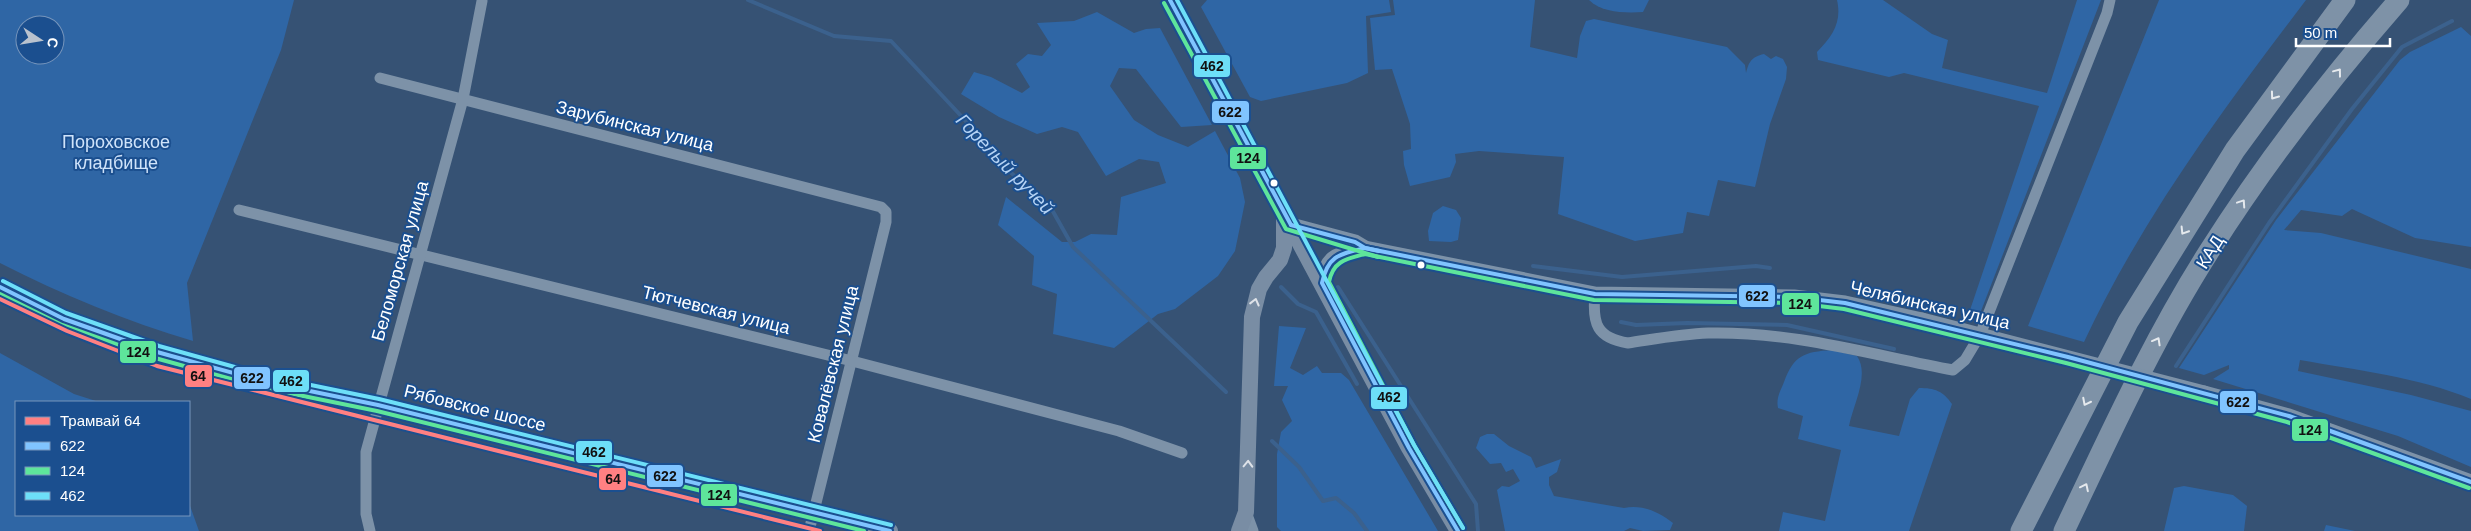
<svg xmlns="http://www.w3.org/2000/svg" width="2471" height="531" font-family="Helvetica,sans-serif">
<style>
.green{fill:#2f66a5;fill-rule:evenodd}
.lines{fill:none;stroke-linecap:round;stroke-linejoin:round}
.stream{stroke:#3b618d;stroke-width:4}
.minor{stroke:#7d92a8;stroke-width:11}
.tertiary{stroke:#7d92a8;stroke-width:15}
.secondary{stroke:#798da4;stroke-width:16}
.motorway{stroke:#7e92a7;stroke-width:21}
.tertiary-bridge{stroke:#7d92a8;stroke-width:15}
.bus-1-casing{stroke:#1b4f8f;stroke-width:8}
.bus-2-casing{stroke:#1b4f8f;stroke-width:8}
.bus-3-casing{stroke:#1b4f8f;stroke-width:8}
.bus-1{stroke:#80c4ff;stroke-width:4}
.bus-2{stroke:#5ee59b;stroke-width:4}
.bus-3{stroke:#6ddff8;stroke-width:4}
.tram-1-casing{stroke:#1b4f8f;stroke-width:8}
.tram-1{stroke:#ff8082;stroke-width:4}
.oneway{stroke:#e5e9ed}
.oneway2{stroke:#dee2e8}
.bus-dot{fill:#fff;stroke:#1b4f8f;stroke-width:2}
.labels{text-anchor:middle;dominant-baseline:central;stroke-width:4;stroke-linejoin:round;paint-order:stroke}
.street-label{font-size:18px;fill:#fff;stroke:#1b4f8f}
.park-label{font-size:18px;fill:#cfe3fa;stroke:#1b4f8f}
.water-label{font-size:19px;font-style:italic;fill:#b5d3f5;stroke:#1b4f8f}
.line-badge{stroke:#1b4f8f;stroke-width:2}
.pale-badge-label{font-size:14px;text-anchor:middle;font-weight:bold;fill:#111}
</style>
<rect width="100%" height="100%" fill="#365274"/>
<g class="green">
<path d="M 0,0 L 294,0 L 281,50 L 187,283 L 193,341 C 126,321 63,295 0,263 ZM 25,25 L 55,25 L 55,55 L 25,55 Z"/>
<path d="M 1207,0 L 1389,0 L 1391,12 L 1366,16 L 1368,73 L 1347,83 L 1261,101 L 1250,97 L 1201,7 Z"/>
<path d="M 1393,0 L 1535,0 L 1530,47 L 1577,58 L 1580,36 L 1586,21 L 1594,19 L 1727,47 L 1745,65 L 1746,73 C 1749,62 1751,57 1764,54 L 1771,59 L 1776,56 L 1783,59 L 1787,67 L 1786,79 L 1770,124 L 1755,187 L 1718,180 L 1709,216 L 1687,212 L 1683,233 L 1635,241 L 1558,214 L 1564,157 L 1479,151 L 1455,154 L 1456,162 L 1450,177 L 1410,186 L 1404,165 L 1403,151 L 1411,149 L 1410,124 L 1392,69 L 1375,70 L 1370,18 L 1395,15 Z"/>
<path d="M 1589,0 L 1649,0 L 1643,12 C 1626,13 1602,13 1589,0 Z"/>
<path d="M 1837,0 L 1883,0 L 1932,34 L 1948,40 L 1942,68 L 2047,93 L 2077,0 L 2101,0 L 1981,311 L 1970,310 L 2039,106 L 1904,73 L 1889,77 L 1818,60 L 1817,52 C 1833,36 1842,22 1837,0 Z"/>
<path d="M 2159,0 L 2306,0 C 2224,108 2142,218 2084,342 L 2028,326 Z"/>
<path d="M 1097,12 L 1134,33 L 1146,29 L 1160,28 L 1212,125 L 1181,127 L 1136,69 L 1119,68 L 1110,86 L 1134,120 L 1158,135 L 1188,147 L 1215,131 L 1240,178 L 1245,202 L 1235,251 L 1218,276 L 1175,309 L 1158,314 L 1114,348 L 1053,334 L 1057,294 L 1032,285 L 1034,256 L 998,225 L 1006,197 L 1062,242 L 1075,242 L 1091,234 L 1117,235 L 1121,197 L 1166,183 L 1159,162 L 1139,159 L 1106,176 L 1078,132 L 1062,127 L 1037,134 L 999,117 L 961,94 L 974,72 L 991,77 L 1022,93 L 1030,87 L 1016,64 L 1028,54 L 1042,56 L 1051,45 L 1037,23 L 1074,21 Z"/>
<path d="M 2461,27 L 2471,36 L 2471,247 L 2415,238 L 2352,209 L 2342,216 L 2301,210 L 2284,230 L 2321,233 L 2471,269 L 2471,399 C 2418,377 2356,370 2300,360 L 2298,371 L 2411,395 L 2471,411 L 2471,467 L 2398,436 L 2213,379 L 2229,369 L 2229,365 L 2204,375 L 2179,368 L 2276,220 L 2400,60 L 2410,52 Z"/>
<path d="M 1443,206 L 1456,210 L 1461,218 L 1458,240 L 1451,242 L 1429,241 L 1428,231 L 1433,213 Z"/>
<path d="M 1279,326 L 1306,328 L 1290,368 L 1303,375 L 1317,366 L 1322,373 L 1341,373 L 1349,380 L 1438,531 L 1281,531 L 1277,527 L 1277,454 L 1281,432 L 1292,421 L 1282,400 L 1288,386 L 1274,386 Z"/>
<path d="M 1832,350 L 1857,356 C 1870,375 1853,405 1849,426 L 1899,436 L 1910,399 L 1919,388 C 1935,388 1943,391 1952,404 L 1909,531 L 1779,531 L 1783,512 L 1825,521 L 1841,450 L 1798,439 L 1803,416 L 1778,408 C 1776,398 1780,392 1784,382 C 1794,355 1804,352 1832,350 Z"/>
<path d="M 0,353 L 74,394 L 99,402 L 16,402 L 16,515 L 189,515 L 189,503 L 199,531 L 0,531 Z"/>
<path d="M 1487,434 L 1494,434 L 1509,446 L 1531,457 L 1536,468 L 1561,459 L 1557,472 L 1549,477 L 1549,485 L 1554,496 L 1624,508 C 1642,504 1659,512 1673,523 L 1670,530 L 1643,531 L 1630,528 L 1624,531 L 1505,531 L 1497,490 L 1502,486 L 1509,487 L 1520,481 L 1513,469 L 1506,472 L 1501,463 L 1490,464 L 1476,448 L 1480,437 Z"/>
<path d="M 2184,486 L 2233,495 L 2247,506 L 2244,531 L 2164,531 L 2174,488 Z"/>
<path d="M 2326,525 L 2355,531 L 2324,531 Z"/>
</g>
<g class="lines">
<g class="stream">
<path d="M 748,0 L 834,36 L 891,41 L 964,119 L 1001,164 L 1051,208 L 1073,247 L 1226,392"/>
<path d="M 1533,266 L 1622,277 L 1756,266 L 1770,268"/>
<path d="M 1281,287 L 1298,304 L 1316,312 L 1357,384"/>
<path d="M 1338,287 L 1476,504 L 1478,531"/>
<path d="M 1621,322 L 1636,325 L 1687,323 L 1787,325 L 1894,349"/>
<path d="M 2176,366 L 2269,223 L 2352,109 L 2402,47 L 2452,21"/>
<path d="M 1272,441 L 1299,467 L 1323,501 L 1336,498 L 1354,513 L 1367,531"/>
</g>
<g class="minor">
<path d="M 380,78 L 881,207 L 886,212 L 886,222 L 809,531"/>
<path d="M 239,210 L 852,361 L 1119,431 L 1182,453"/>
<path d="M 1595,294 C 1592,324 1597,338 1628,343 C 1655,339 1681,334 1708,333 C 1792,331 1872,355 1953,370 L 1965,360 L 1980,335 L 2107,13 L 2110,0"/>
<path d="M 1246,512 L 1253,531"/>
<path d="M 370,531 L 366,514 L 366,452 L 463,99 L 482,1"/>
</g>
<g class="tertiary">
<path d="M 1291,225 L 1355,242 L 1365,248 L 1595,294 L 1794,297 L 1845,303 L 1922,320"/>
<path d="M 1322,283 C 1327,252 1340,255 1365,248"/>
<path d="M 2204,393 L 2289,416 L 2471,482"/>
</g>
<g class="secondary">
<path d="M 1170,0 L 1409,448 L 1458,531"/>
<path d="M 0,287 L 64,319 L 157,352 L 266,382 L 378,405 L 890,531"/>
<path d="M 1239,531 L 1246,512 L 1252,317 L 1259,289 L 1266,277 L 1280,260 L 1284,248 L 1284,215"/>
</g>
<g class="motorway">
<path d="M 2021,531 L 2128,322 L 2235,150 L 2345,0"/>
<path d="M 2064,531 C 2109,437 2152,341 2208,253 C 2264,164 2330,79 2399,0"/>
</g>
<path class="tertiary-bridge" d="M 1922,320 L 2204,393"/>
<g class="bus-1-casing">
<g id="bus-1">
<path d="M 1170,0 L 1291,225"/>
<path d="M 1291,225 L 1355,242 L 1365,248 L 1379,251"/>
<path d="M 0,287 L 64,319 L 157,352 L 266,382 L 378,405 L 890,531"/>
<path d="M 1458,531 L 1409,448 L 1322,283 C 1328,255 1340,254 1365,248 L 1595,294 L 1794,297 L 1845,303 L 2068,357 L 2289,416 L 2471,482"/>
</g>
</g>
<g class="bus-2-casing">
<g id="bus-2">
<path d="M 1164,3 L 1286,229 L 1378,257"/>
<path d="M 0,294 L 62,325 L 155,358 L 264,388 L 377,411 L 864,531"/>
<path d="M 1463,528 L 1414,445 L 1329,282 C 1333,261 1346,259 1365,254 L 1594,300 L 1794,303 L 1844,309 L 2066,363 L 2287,422 L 2469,488"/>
</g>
</g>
<g class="bus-3-casing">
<g id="bus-3">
<path d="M 1177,0 L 1414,445 L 1463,528"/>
<path d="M 3,281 L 66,313 L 159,346 L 267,376 L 379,399 L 891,525"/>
</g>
</g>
<use href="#bus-1" class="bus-1"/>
<use href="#bus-2" class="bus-2"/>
<use href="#bus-3" class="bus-3"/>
<g class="tram-1-casing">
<path id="tram-1" d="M 0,299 L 67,331 L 157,366 L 820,531"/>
</g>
<use href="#tram-1" class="tram-1"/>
</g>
<defs><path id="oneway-chevron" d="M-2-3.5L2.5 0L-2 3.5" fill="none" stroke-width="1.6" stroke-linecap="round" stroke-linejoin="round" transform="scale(1.25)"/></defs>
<g class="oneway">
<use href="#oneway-chevron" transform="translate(2338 72) rotate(-53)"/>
<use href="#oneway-chevron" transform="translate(2274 96) rotate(126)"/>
<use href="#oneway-chevron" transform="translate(2242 203) rotate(-56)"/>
<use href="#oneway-chevron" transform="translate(2184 231) rotate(122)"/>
<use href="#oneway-chevron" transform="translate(2157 341) rotate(-61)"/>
<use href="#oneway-chevron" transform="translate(2086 402) rotate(117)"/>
<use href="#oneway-chevron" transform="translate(2085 487) rotate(-64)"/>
</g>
<g class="oneway2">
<use href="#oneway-chevron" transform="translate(1255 302) rotate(-76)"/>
<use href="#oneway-chevron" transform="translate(1248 464) rotate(-88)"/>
</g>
<g class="bus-dot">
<circle cx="1274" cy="183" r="4.5"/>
<circle cx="1421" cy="265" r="4.5"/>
</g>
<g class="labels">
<g class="street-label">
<text transform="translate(635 126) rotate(14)">Зарубинская улица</text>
<text transform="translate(2210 252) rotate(-58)">КАД</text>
<text transform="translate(400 261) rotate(-74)">Беломорская улица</text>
<text transform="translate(1930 305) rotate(13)">Челябинская улица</text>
<text transform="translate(716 310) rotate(14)">Тютчевская улица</text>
<text transform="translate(833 364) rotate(-76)">Ковалёвская улица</text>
<text transform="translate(475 408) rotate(14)">Рябовское шоссе</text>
</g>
<g class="park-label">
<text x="116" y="142">Пороховское<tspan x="116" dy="21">кладбище</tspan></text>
</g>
<g class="water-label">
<text transform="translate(1005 164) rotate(46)">Горелый ручей</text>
</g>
</g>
<g class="line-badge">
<rect x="1193" y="54" width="38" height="24" rx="5" fill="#6ddff8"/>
<rect x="1211" y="100" width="39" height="24" rx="5" fill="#80c4ff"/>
<rect x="1229" y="146" width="38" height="24" rx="5" fill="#5ee59b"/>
<rect x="1738" y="284" width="38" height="24" rx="5" fill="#80c4ff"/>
<rect x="1781" y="292" width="39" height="24" rx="5" fill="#5ee59b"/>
<rect x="119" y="340" width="38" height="24" rx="5" fill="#5ee59b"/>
<rect x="184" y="364" width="29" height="24" rx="5" fill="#ff8082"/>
<rect x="233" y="366" width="38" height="24" rx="5" fill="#80c4ff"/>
<rect x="272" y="369" width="38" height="24" rx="5" fill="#6ddff8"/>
<rect x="1370" y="386" width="38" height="24" rx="5" fill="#6ddff8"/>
<rect x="2219" y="390" width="38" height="24" rx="5" fill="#80c4ff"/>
<rect x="2291" y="418" width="38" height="24" rx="5" fill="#5ee59b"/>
<rect x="575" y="440" width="38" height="24" rx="5" fill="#6ddff8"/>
<rect x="646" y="464" width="38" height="24" rx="5" fill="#80c4ff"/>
<rect x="598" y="467" width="29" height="24" rx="5" fill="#ff8082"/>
<rect x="700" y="483" width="38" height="24" rx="5" fill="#5ee59b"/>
</g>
<g class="pale-badge-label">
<text x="1212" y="71">462</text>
<text x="1230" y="117">622</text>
<text x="1248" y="163">124</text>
<text x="1757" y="301">622</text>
<text x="1800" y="309">124</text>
<text x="138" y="357">124</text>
<text x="198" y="381">64</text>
<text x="252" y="383">622</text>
<text x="291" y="386">462</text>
<text x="1389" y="402">462</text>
<text x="2238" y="407">622</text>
<text x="2310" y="435">124</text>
<text x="594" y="457">462</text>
<text x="665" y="481">622</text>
<text x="613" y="484">64</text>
<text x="719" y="500">124</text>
</g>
<rect x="15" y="401" width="175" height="115" fill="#1b4f8f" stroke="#7695bc"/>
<rect x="25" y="417" width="25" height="8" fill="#ff8082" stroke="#7695bc"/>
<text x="60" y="426" font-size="15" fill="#ffffff">Трамвай 64</text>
<rect x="25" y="442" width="25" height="8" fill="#80c4ff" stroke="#7695bc"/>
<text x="60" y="451" font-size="15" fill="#ffffff">622</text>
<rect x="25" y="467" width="25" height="8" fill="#5ee59b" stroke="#7695bc"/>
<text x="60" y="476" font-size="15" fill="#ffffff">124</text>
<rect x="25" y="492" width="25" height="8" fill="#6ddff8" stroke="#7695bc"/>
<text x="60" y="501" font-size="15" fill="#ffffff">462</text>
<g transform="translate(40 40) rotate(102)"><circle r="24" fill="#1b4f8f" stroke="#7695bc"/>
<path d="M0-4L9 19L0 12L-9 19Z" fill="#b9c2ce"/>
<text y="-8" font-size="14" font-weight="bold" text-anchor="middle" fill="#ffffff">С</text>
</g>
<path d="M2296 38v8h94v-8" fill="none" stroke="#ffffff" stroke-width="2.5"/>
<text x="2304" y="38" font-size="15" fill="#ffffff" stroke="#1b4f8f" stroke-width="4" paint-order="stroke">50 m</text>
</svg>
